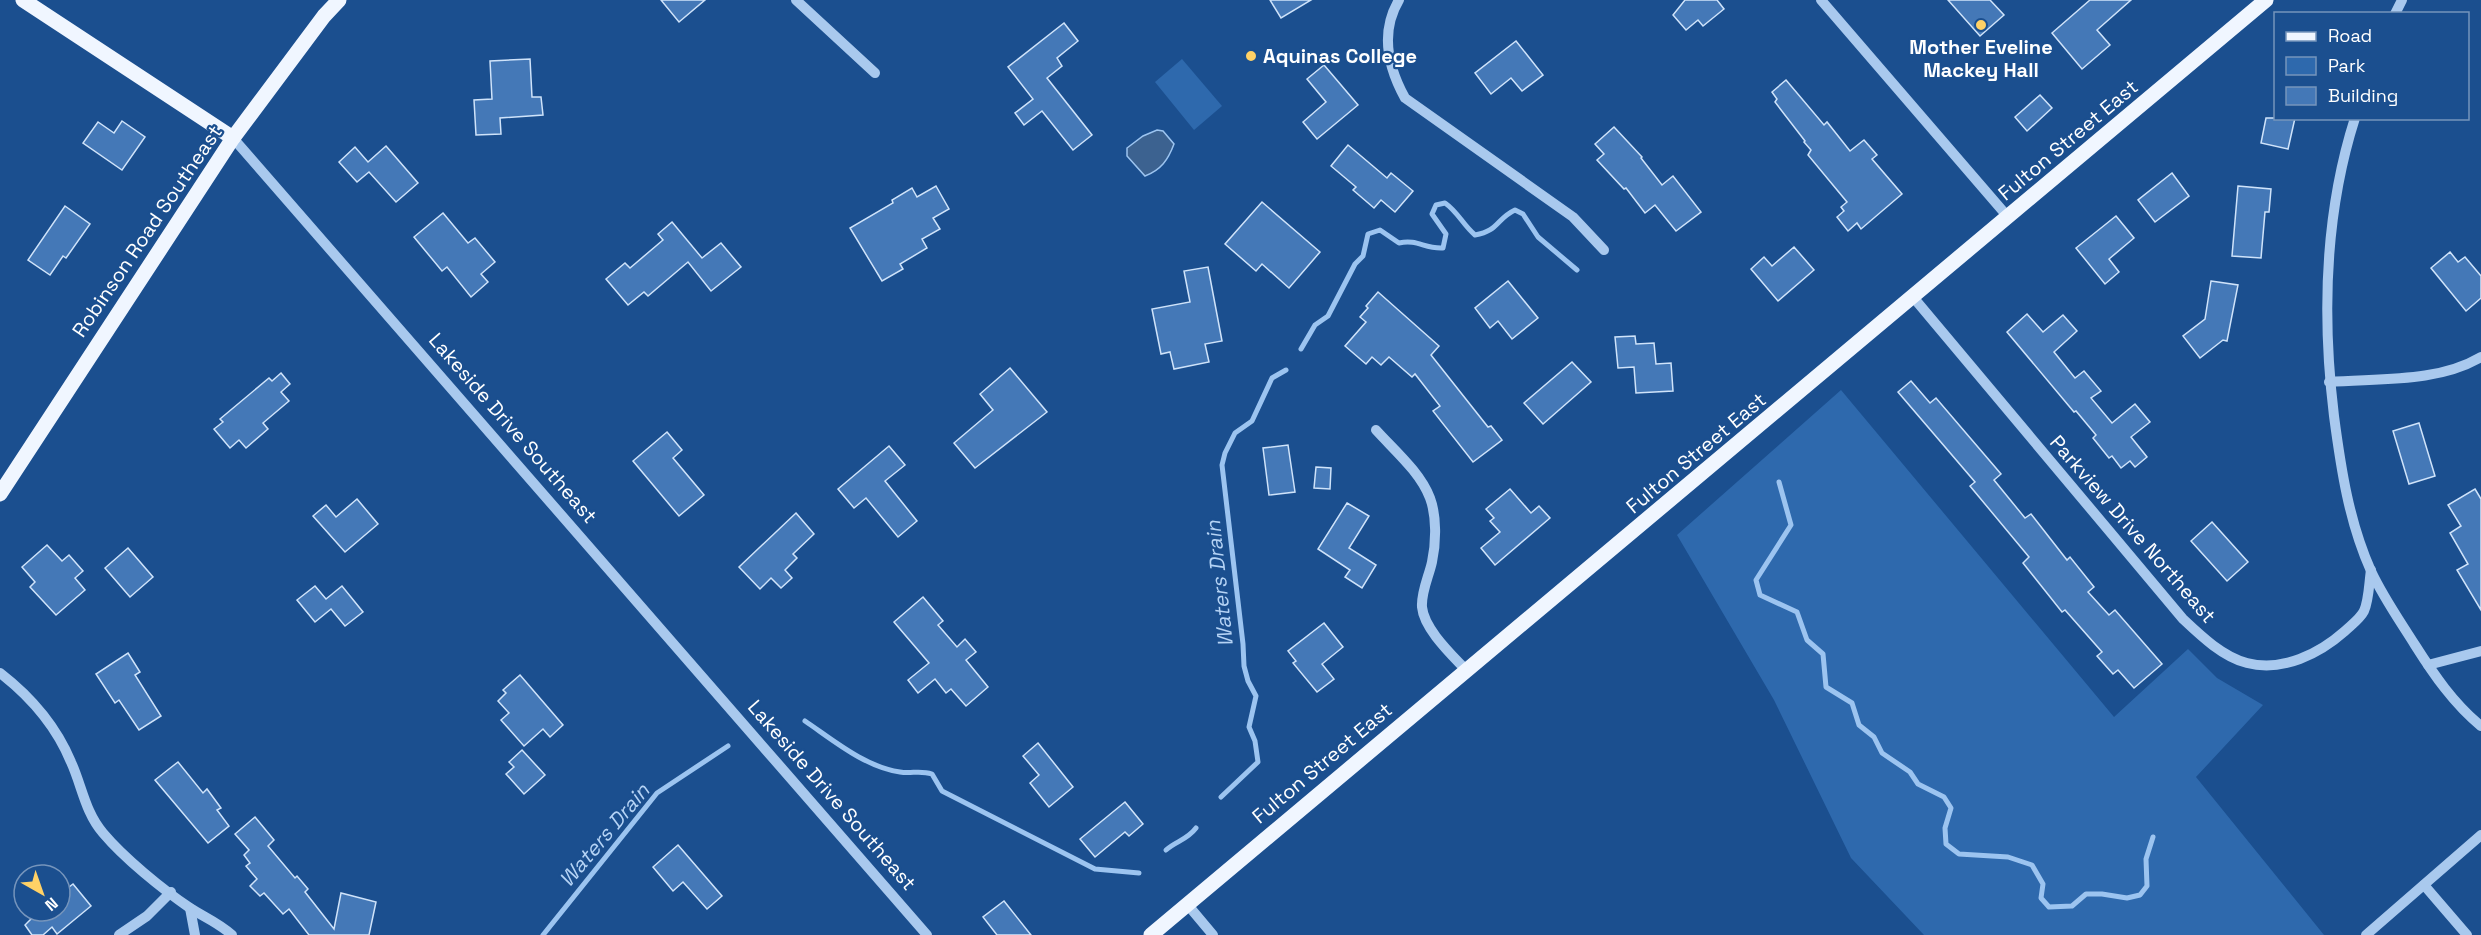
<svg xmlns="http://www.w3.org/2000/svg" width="2481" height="935" font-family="'Space Grotesk',sans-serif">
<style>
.green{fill:#2e69ad}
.water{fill:#3c6290;stroke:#9cc4f0;stroke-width:1.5}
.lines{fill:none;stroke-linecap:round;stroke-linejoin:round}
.stream{stroke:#9cc4f0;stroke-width:5}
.building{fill:#4478b7;stroke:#cfe3fa;stroke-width:1.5}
.minor{stroke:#a9c9ee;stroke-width:10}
.major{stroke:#f0f6ff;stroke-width:15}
.poi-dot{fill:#ffd166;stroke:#1b4f8f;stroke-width:2}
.labels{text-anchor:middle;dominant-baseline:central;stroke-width:4.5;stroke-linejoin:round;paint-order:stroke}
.poi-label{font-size:20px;font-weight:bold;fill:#fff;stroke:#1b4f8f}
.street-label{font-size:20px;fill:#fff;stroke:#1b4f8f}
.water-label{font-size:21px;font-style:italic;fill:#b5d3f5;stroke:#1b4f8f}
</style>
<rect width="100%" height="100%" fill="#1b4f8f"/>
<g class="green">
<path d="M 1182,59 L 1222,106 L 1194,130 L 1155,82 Z"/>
<path d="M 1841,390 L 2114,717 L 2188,649 L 2217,678 L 2263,705 L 2196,777 L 2324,935 L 1924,935 L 1851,858 L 1774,700 L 1677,535 Z"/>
</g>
<path class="water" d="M 1157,130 L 1163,131 L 1174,144 C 1168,160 1161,170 1145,176 L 1127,156 L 1127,148 L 1143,136 Z"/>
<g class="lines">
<g class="stream">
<path d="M 1301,349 L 1315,325 L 1328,316 L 1355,264 L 1363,256 L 1368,234 L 1380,230 L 1399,243 C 1418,239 1424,249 1443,248 L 1446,234 L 1432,214 L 1436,205 L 1445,203 C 1458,212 1463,225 1475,235 C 1499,231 1496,219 1515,210 L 1523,214 L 1538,237 L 1577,270"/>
<path d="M 1779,482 L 1791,525 L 1756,580 L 1760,595 L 1797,612 L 1807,640 L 1823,654 L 1826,687 L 1852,703 L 1859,725 L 1874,737 L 1882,753 L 1910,772 L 1918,784 L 1944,797 L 1951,808 L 1945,828 L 1946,844 L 1959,854 L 2008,857 L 2032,865 L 2043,884 L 2041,898 L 2049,907 L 2072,906 L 2086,894 L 2102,894 L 2127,898 L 2140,895 L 2147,886 L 2146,859 L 2153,837"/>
<path d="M 805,721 C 833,740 865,767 900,772 C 911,774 920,770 932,774 L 942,791 L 1095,869 L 1139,873"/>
<path d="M 1221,797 L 1258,762 L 1255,741 L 1249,727 L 1256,696 L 1248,681 L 1244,666 L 1243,644 L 1222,465 L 1225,453 L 1235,433 L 1252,421 L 1272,378 L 1286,370"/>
<path d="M 1166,850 C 1176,841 1187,840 1196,828"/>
<path d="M 543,935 L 657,793 L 728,746"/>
</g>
</g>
<g class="building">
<path d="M 661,0 L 705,0 L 679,22 Z"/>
<path d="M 1270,0 L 1311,0 L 1281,18 Z"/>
<path d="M 1685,0 L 1717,0 L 1724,9 L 1703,26 L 1698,20 L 1686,30 L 1673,15 Z"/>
<path d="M 1948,0 L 1990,0 L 2004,15 L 1980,36 Z"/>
<path d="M 2090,0 L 2131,0 L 2097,30 L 2110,45 L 2082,69 L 2052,33 Z"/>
<path d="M 1064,23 L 1078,41 L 1057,58 L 1062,66 L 1047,78 L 1092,135 L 1073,150 L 1042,111 L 1024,125 L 1015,113 L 1033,99 L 1008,67 Z"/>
<path d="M 1516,41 L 1543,75 L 1522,91 L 1511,78 L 1491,94 L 1475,73 Z"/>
<path d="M 530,59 L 532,97 L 541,97 L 543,115 L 500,118 L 501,134 L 476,135 L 474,100 L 492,99 L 490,61 Z"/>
<path d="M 1324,65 L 1358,105 L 1317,139 L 1303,122 L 1326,102 L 1307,79 Z"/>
<path d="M 1786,80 L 1824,125 L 1827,122 L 1850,151 L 1864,140 L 1877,155 L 1872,159 L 1902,194 L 1861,229 L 1857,223 L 1848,231 L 1837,217 L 1844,211 L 1841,207 L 1847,202 L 1808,155 L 1811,150 L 1804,142 L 1805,141 L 1775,102 L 1777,99 L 1772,92 Z"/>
<path d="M 2040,95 L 2052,108 L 2027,131 L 2015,117 Z"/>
<path d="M 2266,118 L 2295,118 L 2288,149 L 2261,143 Z"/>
<path d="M 122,121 L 145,137 L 122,170 L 83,143 L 98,122 L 114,133 Z"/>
<path d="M 1614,127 L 1642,157 L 1641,158 L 1662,185 L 1673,176 L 1701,212 L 1676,231 L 1655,205 L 1645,213 L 1626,188 L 1624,189 L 1597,160 L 1604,154 L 1595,144 Z"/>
<path d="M 1348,145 L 1387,178 L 1391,173 L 1413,191 L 1395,212 L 1381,200 L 1374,208 L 1353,190 L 1356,187 L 1331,166 Z"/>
<path d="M 386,146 L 418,183 L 396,202 L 369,172 L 357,182 L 339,162 L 355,147 L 368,162 Z"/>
<path d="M 2172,173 L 2189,196 L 2155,222 L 2138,200 Z"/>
<path d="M 936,186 L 949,209 L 933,218 L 940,229 L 922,239 L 927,248 L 900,264 L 903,269 L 882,281 L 850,228 L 893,203 L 892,200 L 912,188 L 917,197 Z"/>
<path d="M 2238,186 L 2271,189 L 2269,212 L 2265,212 L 2261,258 L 2232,256 Z"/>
<path d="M 1262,202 L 1320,252 L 1289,288 L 1262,264 L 1256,271 L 1225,244 Z"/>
<path d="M 65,206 L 90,224 L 66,258 L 63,256 L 50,275 L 28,260 Z"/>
<path d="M 443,213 L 468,243 L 475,238 L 495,262 L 481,274 L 488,282 L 471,297 L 447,267 L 442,271 L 414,237 Z"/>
<path d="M 2116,216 L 2134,238 L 2109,259 L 2119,272 L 2105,284 L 2076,248 Z"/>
<path d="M 672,222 L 702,258 L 721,243 L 741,267 L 711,291 L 688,262 L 648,296 L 644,292 L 628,305 L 606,279 L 625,263 L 630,268 L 663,240 L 658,234 Z"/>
<path d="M 1794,247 L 1814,270 L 1778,301 L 1751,269 L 1764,257 L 1772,266 Z"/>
<path d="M 2450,252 L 2458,262 L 2465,257 L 2481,276 L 2481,298 L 2466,311 L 2431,268 Z"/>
<path d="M 1208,267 L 1222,341 L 1205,344 L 1209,362 L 1174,369 L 1170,352 L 1161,354 L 1152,309 L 1190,302 L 1184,271 Z"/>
<path d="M 1508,281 L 1538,318 L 1512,339 L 1498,321 L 1490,328 L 1475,308 Z"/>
<path d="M 2211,281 L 2238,285 L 2227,341 L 2223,340 L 2200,358 L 2183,336 L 2205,319 Z"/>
<path d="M 1378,292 L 1439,346 L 1431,355 L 1488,427 L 1491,426 L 1502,440 L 1473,462 L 1433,411 L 1440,406 L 1415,374 L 1412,377 L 1389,357 L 1381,365 L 1372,357 L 1366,364 L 1345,346 L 1366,322 L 1360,317 L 1368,308 L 1366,306 Z"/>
<path d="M 2027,314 L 2043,332 L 2063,315 L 2077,331 L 2054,352 L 2075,378 L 2084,371 L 2101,391 L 2091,398 L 2112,423 L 2135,404 L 2150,422 L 2131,437 L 2147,457 L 2135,467 L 2130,461 L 2121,468 L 2112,456 L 2109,458 L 2093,438 L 2096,435 L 2076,411 L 2074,412 L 2007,332 Z"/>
<path d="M 1635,336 L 1636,344 L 1654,343 L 1656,364 L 1671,363 L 1673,391 L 1636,393 L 1634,367 L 1618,368 L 1615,337 Z"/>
<path d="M 1572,362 L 1591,382 L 1543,424 L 1524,403 Z"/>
<path d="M 1010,368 L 1047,412 L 975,468 L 954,443 L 993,410 L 980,394 Z"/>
<path d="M 281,373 L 290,384 L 281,392 L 289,401 L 263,423 L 268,429 L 246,448 L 239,440 L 230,448 L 214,429 L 223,422 L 220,419 L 269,378 L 272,381 Z"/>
<path d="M 1911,381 L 1930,403 L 1936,398 L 2001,474 L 1994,480 L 2025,518 L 2031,514 L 2067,560 L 2070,557 L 2094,587 L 2088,592 L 2109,615 L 2115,610 L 2162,664 L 2134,688 L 2118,670 L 2113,674 L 2097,656 L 2102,652 L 2065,610 L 2062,612 L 2023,563 L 2029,557 L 1970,486 L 1975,482 L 1898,392 Z"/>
<path d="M 2419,423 L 2435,476 L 2409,484 L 2393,431 Z"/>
<path d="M 667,432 L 682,450 L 673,458 L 704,495 L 679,516 L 633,461 Z"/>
<path d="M 1288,445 L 1295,492 L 1269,495 L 1263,448 Z"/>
<path d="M 889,446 L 905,465 L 885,481 L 917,521 L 898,537 L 866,498 L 854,508 L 838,489 Z"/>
<path d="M 1316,467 L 1331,468 L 1330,489 L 1314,488 Z"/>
<path d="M 1510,489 L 1531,513 L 1539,506 L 1550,518 L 1495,565 L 1481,548 L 1500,532 L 1490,521 L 1494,518 L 1486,509 Z"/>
<path d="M 2475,489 L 2481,499 L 2481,610 L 2457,570 L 2468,564 L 2450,533 L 2461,526 L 2448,505 Z"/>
<path d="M 357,499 L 378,524 L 345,552 L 313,516 L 326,505 L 336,517 Z"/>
<path d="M 1347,503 L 1369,516 L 1349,548 L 1376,565 L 1362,588 L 1345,577 L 1350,570 L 1318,549 Z"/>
<path d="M 796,513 L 814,534 L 793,554 L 797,558 L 785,570 L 792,578 L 781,588 L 771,578 L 760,589 L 739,567 Z"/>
<path d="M 2212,522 L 2248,562 L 2227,581 L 2191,541 Z"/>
<path d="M 47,545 L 62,561 L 69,555 L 83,571 L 75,578 L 85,590 L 56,615 L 30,587 L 35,582 L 22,567 Z"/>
<path d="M 128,548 L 153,577 L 130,597 L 105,568 Z"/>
<path d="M 315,586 L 326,599 L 342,586 L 363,612 L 345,626 L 331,609 L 315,622 L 297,600 Z"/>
<path d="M 923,597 L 943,621 L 938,625 L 957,647 L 965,639 L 976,652 L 966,660 L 988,687 L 966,706 L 951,689 L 946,693 L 935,679 L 918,693 L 908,680 L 929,663 L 894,622 Z"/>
<path d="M 1324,623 L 1343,647 L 1322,664 L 1334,679 L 1317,692 L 1293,663 L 1296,661 L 1288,651 Z"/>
<path d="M 128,653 L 140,672 L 135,675 L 161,716 L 139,730 L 119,700 L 115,703 L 96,674 Z"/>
<path d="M 520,675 L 563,725 L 550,737 L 543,729 L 524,746 L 501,720 L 509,713 L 498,701 L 506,693 L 503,690 Z"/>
<path d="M 1038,743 L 1073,787 L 1049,807 L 1030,783 L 1039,775 L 1023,756 Z"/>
<path d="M 522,750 L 545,775 L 524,794 L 506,774 L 514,767 L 509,762 Z"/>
<path d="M 178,762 L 203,793 L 207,789 L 221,808 L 217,810 L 229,826 L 208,843 L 155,780 Z"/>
<path d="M 1125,802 L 1143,824 L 1129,836 L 1125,832 L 1095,857 L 1080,839 Z"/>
<path d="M 255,817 L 274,840 L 268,846 L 295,878 L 297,876 L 308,889 L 305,892 L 334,929 L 341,893 L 376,902 L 369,935 L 309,935 L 289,909 L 283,914 L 264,893 L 260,896 L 250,886 L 257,879 L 246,866 L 250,863 L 244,855 L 249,850 L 235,834 Z"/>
<path d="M 678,845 L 722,896 L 707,909 L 683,882 L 673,891 L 653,867 Z"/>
<path d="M 73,884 L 91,906 L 57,934 L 52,927 L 43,935 L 32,935 L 25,925 L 39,911 L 60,911 L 60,894 Z"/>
<path d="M 1004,901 L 1031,935 L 997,935 L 983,917 Z"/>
</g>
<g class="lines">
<g class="minor">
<path d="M 796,0 L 875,73"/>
<path d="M 1399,0 C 1380,32 1388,67 1405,98 L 1573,217 L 1604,250"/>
<path d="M 1821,0 L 2008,217"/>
<path d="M 2395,14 L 2402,0"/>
<path d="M 2355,118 C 2324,215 2322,317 2334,416 C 2341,469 2349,522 2371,571 C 2383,597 2400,621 2415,645 C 2434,675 2454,704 2481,726"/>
<path d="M 233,138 L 927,935"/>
<path d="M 1913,297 L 2183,619 C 2201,636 2223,657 2247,663 C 2283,672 2319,654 2345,631 C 2350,626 2360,619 2364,611 C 2369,600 2369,583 2371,570"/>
<path d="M 2329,382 C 2379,378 2437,383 2481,357"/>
<path d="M 1376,430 C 1395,451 1420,472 1430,498 C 1437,517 1436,543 1432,562 C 1429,576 1421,592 1422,607 C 1424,629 1452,655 1466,670"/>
<path d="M 2428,665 L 2481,651"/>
<path d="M 0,673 C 31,697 56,726 71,762 C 82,786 85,812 103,833 C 124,858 162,889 190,908 C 204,917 219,923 232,935"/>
<path d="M 2424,885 L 2467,935"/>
<path d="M 1187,904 L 1213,935"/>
<path d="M 190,908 L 195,935"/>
<path d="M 119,935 L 147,916 L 171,892"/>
<path d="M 2366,935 L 2481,835"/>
</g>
<g class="major">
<path d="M 23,0 L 233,138"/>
<path d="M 0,494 L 233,138 L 324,16 L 339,0"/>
<path d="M 1151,935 L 2266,0"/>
</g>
</g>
<g class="poi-dot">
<circle cx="1981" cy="25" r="6"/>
<circle cx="1251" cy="56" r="6"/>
</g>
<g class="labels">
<g class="poi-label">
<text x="1981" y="47">Mother Eveline<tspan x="1981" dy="23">Mackey Hall</tspan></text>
<text x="1263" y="56" text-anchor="start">Aquinas College</text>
</g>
<g class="street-label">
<text transform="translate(2068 140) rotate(-40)">Fulton Street East</text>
<text transform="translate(147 231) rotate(-56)">Robinson Road Southeast</text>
<text transform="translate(513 428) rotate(49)">Lakeside Drive Southeast</text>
<text transform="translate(1696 453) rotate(-40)">Fulton Street East</text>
<text transform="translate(2133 529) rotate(49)">Parkview Drive Northeast</text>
<text transform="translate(1322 763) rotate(-40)">Fulton Street East</text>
<text transform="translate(832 795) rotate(49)">Lakeside Drive Southeast</text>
</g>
<g class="water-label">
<text transform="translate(1219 584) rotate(-96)">Waters Drain</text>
<text transform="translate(604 835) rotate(-50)">Waters Drain</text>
</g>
</g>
<rect x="2274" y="12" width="195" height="108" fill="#1b4f8f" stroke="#7695bc" stroke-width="1.5"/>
<rect x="2286" y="32" width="30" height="9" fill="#f0f6ff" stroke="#7695bc" stroke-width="1.5"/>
<text x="2328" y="42" font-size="18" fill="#ffffff">Road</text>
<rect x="2286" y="57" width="30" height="18" fill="#2e69ad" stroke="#7695bc" stroke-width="1.5"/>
<text x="2328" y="72" font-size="18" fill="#ffffff">Park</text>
<rect x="2286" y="87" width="30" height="18" fill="#4478b7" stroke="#7695bc" stroke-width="1.5"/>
<text x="2328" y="102" font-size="18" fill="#ffffff">Building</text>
<g transform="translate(42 893) rotate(140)"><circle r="28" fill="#1b4f8f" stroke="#7695bc" stroke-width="1.5"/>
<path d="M0-4.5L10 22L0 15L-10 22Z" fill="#ffd166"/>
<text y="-9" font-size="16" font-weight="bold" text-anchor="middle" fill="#ffffff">N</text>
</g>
</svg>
